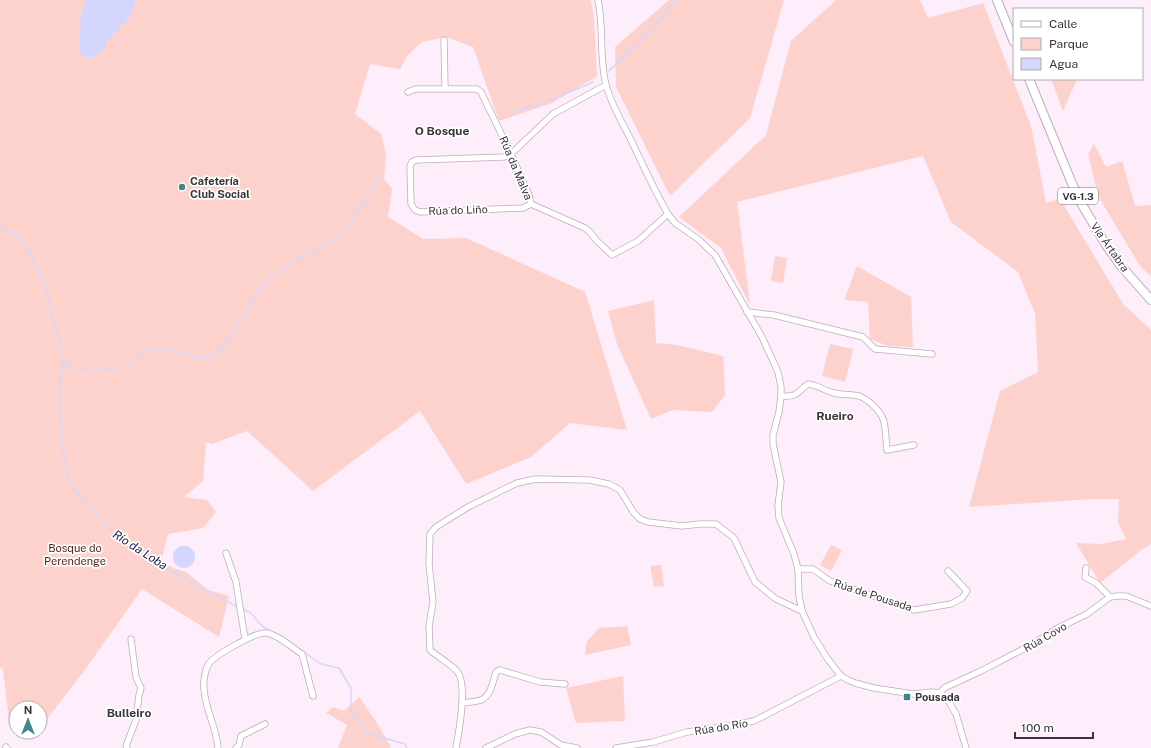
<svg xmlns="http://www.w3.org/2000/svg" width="1151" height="748" font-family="'Public Sans',sans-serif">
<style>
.green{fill:#fdd2cc}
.water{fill:#d3d7fd}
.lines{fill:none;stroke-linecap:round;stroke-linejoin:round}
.stream{stroke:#d3d7fd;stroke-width:1.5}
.minor-casing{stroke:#bdadb9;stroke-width:7}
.highway-casing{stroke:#bdadb9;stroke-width:10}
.minor{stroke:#fff;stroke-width:5.5}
.highway{stroke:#fff;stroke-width:8}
.poi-dot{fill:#3f878b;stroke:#fff;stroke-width:1.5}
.labels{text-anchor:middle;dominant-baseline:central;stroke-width:3.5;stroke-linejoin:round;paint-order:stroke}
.shield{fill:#fff;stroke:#757174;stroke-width:1}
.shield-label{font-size:10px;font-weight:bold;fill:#3a3439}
.street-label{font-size:11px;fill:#3a3439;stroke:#fff}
.poi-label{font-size:11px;font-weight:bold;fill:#3a3439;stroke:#fff;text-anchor:start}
.park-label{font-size:11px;fill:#551e1a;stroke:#fff}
.neighbourhood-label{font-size:12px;font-weight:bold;fill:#3a3439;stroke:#fff}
.water-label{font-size:12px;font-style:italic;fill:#262655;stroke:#fff}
</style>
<rect width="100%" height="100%" fill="#feedfa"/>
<g class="green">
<path d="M 0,0 L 590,0 L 592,5 L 594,19 L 597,76 L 552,103 L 499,121 L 473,47 L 446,37 L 422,42 L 407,56 L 400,69 L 370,64 L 355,114 L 381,134 L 386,155 L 384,179 L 392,189 L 388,217 L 423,239 L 466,238 L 585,292 L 627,430 L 570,423 L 531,457 L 466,484 L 420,411 L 313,491 L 247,431 L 212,444 L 206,442 L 203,481 L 184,497 L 207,500 L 216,512 L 203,528 L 168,534 L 161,561 L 173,568 L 186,572 L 208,590 L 229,596 L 219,637 L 142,589 L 84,671 L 40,728 L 40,708 L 16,708 L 16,726 L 9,721 L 3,669 L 0,667 Z"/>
<path d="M 669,0 L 784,0 L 750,118 L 670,196 L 616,87 L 615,47 Z"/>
<path d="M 836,0 L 920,0 L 928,18 L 983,3 L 1031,126 L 1046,203 L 1060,199 L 1123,304 L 1151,330 L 1151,544 L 1141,550 L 1100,583 L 1076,543 L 1101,544 L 1126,539 L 1118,522 L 1119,499 L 1093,499 L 969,507 L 1000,391 L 1038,372 L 1035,314 L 1018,272 L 951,222 L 923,156 L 737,202 L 750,305 L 721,248 L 679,217 L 766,135 L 791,41 Z"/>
<path d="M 1051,79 L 1077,79 L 1063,111 Z"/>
<path d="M 1094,144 L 1106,167 L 1122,161 L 1135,206 L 1151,205 L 1151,276 L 1140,266 L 1098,196 L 1088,154 Z"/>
<path d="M 775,256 L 787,258 L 783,283 L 771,281 Z"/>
<path d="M 857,266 L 911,297 L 913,347 L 888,346 L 870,339 L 868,302 L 844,300 Z"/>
<path d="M 654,300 L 656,343 L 677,345 L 723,356 L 725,395 L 712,412 L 673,410 L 651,419 L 617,344 L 608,311 Z"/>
<path d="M 830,344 L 853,349 L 845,382 L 822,376 Z"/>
<path d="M 831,545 L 842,550 L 831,571 L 820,565 Z"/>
<path d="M 661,565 L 664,586 L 654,587 L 650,566 Z"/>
<path d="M 627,626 L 631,645 L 585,655 L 587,641 L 599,628 Z"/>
<path d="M 623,676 L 625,721 L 576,723 L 566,688 Z"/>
<path d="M 359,697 L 375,720 L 391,747 L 389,748 L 338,748 L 347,725 L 326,713 L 333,707 L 344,711 Z"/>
</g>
<g class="water">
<path d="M 86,0 L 136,0 L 129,18 L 106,42 L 105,48 L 94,57 L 86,57 L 81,54 L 79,49 L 80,21 L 83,6 Z"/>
<circle cx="184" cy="557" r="11"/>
</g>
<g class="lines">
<g class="stream">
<path d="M 609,71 L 648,34 L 676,0"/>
<path d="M 515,112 L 556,98 L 593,82"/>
<path d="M 0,226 L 17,236 L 32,256 L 46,291 L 61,346 L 62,363 L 59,396 L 63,452 L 70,484 L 87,505 L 114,534 L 147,557 L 190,582 L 238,607"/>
<path d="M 63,363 L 74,369 L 98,370 L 121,367"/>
<path d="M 129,364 L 141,354 L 155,348 L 173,350 L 187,355 L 204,358 L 211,356 L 220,350 L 237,327 L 251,301 L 267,280 L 295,261 L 320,249 L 344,229 L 365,201 L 378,175"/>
<path d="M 241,608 L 251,613 L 262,626 L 271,631"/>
<path d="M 291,643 L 321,664 L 339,668 L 351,688 L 351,711 L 367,733 L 405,744 L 407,748"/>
</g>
<g class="minor-casing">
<g id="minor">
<path d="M 598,0 C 604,28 599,57 606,85 C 611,104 622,122 631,140 C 643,165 654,190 668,214 L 675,223 L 698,239 L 715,255 L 762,337 L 778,372 L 781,387 L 781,396 L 779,412 L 773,435 L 773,444 L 781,482 L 778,506 L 779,518 L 794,554 L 798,569 L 799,596 L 802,611 L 814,637 L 827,658 L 841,676 L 848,680 L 855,683 L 874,688 L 913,694 L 932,692 L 940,693 L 949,702 L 956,714 L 966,748"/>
<path d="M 444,40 L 445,88"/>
<path d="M 408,92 L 415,89 L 477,89 L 481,92 L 511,154 L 529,195 L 531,204 L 585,228 L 590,232 L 596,240 L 612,255 L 638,241 L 668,214"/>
<path d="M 531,204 L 523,208 L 420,212 L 415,210 L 411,204 L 410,166 L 412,162 L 416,160 L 504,157 L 511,154 L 553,114 L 606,85"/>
<path d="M 747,312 L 774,315 L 863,337 L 875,349 L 932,354"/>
<path d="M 781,396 C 798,397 796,393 808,384 C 818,385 825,391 834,393 C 842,395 851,394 859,396 C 868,399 882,412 884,422 C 886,431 886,441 887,450 L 914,445"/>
<path d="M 226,553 L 236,582 L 245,639"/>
<path d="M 1086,568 L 1085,577 L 1096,583 L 1110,597"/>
<path d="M 798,569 L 813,569 L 830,581 L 844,586 L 914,610 L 951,604 L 962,598 L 967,591 L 948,571"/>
<path d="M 940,693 L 944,688 L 983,670 L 1031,645 L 1058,628 L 1087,614 L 1110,597 L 1118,596 L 1126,596 L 1151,606"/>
<path d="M 462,703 C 468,702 476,702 481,700 C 491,696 493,681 496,672 L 500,670 L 540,682 L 565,684"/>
<path d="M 6,747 L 7,748"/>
<path d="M 127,748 L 126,746 L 136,720 L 139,695 L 141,688 L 136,677 L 131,639"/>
<path d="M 218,748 C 217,728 205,710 204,689 C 203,682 205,671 208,665 C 213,656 255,632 266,633 C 275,633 293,648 302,654 L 313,696"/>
<path d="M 236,748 L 239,745 L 241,736 L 265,724"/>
<path d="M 456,748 C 459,731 468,684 457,671 C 449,663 438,657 430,650 L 429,626 L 433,602 L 429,564 L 430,534 L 436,527 L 468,507 L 517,483 L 536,479 L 589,480 L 609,484 L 620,490 L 634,513 L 640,519 L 648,522 L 682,526 L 700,524 L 716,524 L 734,538 L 755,582 L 776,599 L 802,611"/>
<path d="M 486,748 L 515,734 L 530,730 L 541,732 L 561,745 L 577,748"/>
<path d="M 616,748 L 653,742 L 687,732 L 723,727 L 754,721 L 841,676"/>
</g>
</g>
<g class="highway-casing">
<g id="highway">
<path d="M 997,0 L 1014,42"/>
<path d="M 1029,79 L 1071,181 L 1081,203 L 1106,245 L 1121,266 L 1151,300"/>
</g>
</g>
<use href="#minor" class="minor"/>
<use href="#highway" class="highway"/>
</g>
<g class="poi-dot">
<circle cx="182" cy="187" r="4"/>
<rect x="903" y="693" width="8" height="8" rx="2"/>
</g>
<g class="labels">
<rect class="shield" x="1058" y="188" width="40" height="16" rx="3"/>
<g class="shield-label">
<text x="1078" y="196">VG-1.3</text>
</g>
<g class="street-label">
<text transform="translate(516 168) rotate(67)">Rúa da Malva</text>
<text transform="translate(458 210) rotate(-2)">Rúa do Liño</text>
<text transform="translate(1110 247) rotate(55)">Vía Ártabra</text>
<text transform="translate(873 595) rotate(18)">Rúa de Pousada</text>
<text transform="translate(1045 637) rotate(-30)">Rúa Covo</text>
<text transform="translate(721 727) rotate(-9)">Rúa do Río</text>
</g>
<g class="poi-label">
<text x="190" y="181">Cafetería<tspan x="190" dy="13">Club Social</tspan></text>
<text x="915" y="697">Pousada</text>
</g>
<g class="park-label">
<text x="75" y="548">Bosque do<tspan x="75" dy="13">Perendenge</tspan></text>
</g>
<g class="neighbourhood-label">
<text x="442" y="131">O Bosque</text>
<text x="835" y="416">Rueiro</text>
<text x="129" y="713">Bulleiro</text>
</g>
<g class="water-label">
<text transform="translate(140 550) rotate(33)">Río da Loba</text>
</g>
</g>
<rect x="1013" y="8" width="130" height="72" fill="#ffffff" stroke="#b0aeb0"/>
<rect x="1021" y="21" width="20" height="6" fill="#ffffff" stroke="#b0aeb0"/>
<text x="1049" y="28" font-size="12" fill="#3a3439">Calle</text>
<rect x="1021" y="38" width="20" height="12" fill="#fdd2cc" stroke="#b0aeb0"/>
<text x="1049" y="48" font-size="12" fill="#3a3439">Parque</text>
<rect x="1021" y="58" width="20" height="12" fill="#d3d7fd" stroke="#b0aeb0"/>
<text x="1049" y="68" font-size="12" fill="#3a3439">Agua</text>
<g transform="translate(28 720)"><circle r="19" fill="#ffffff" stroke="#b0aeb0"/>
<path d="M0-3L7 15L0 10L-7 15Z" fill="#3f878b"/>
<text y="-6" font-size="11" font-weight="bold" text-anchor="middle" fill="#3a3439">N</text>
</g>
<path d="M1015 732v6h78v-6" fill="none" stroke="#3a3439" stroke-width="2"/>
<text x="1021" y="732" font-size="12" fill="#3a3439" stroke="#ffffff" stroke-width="3" paint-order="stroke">100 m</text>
</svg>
